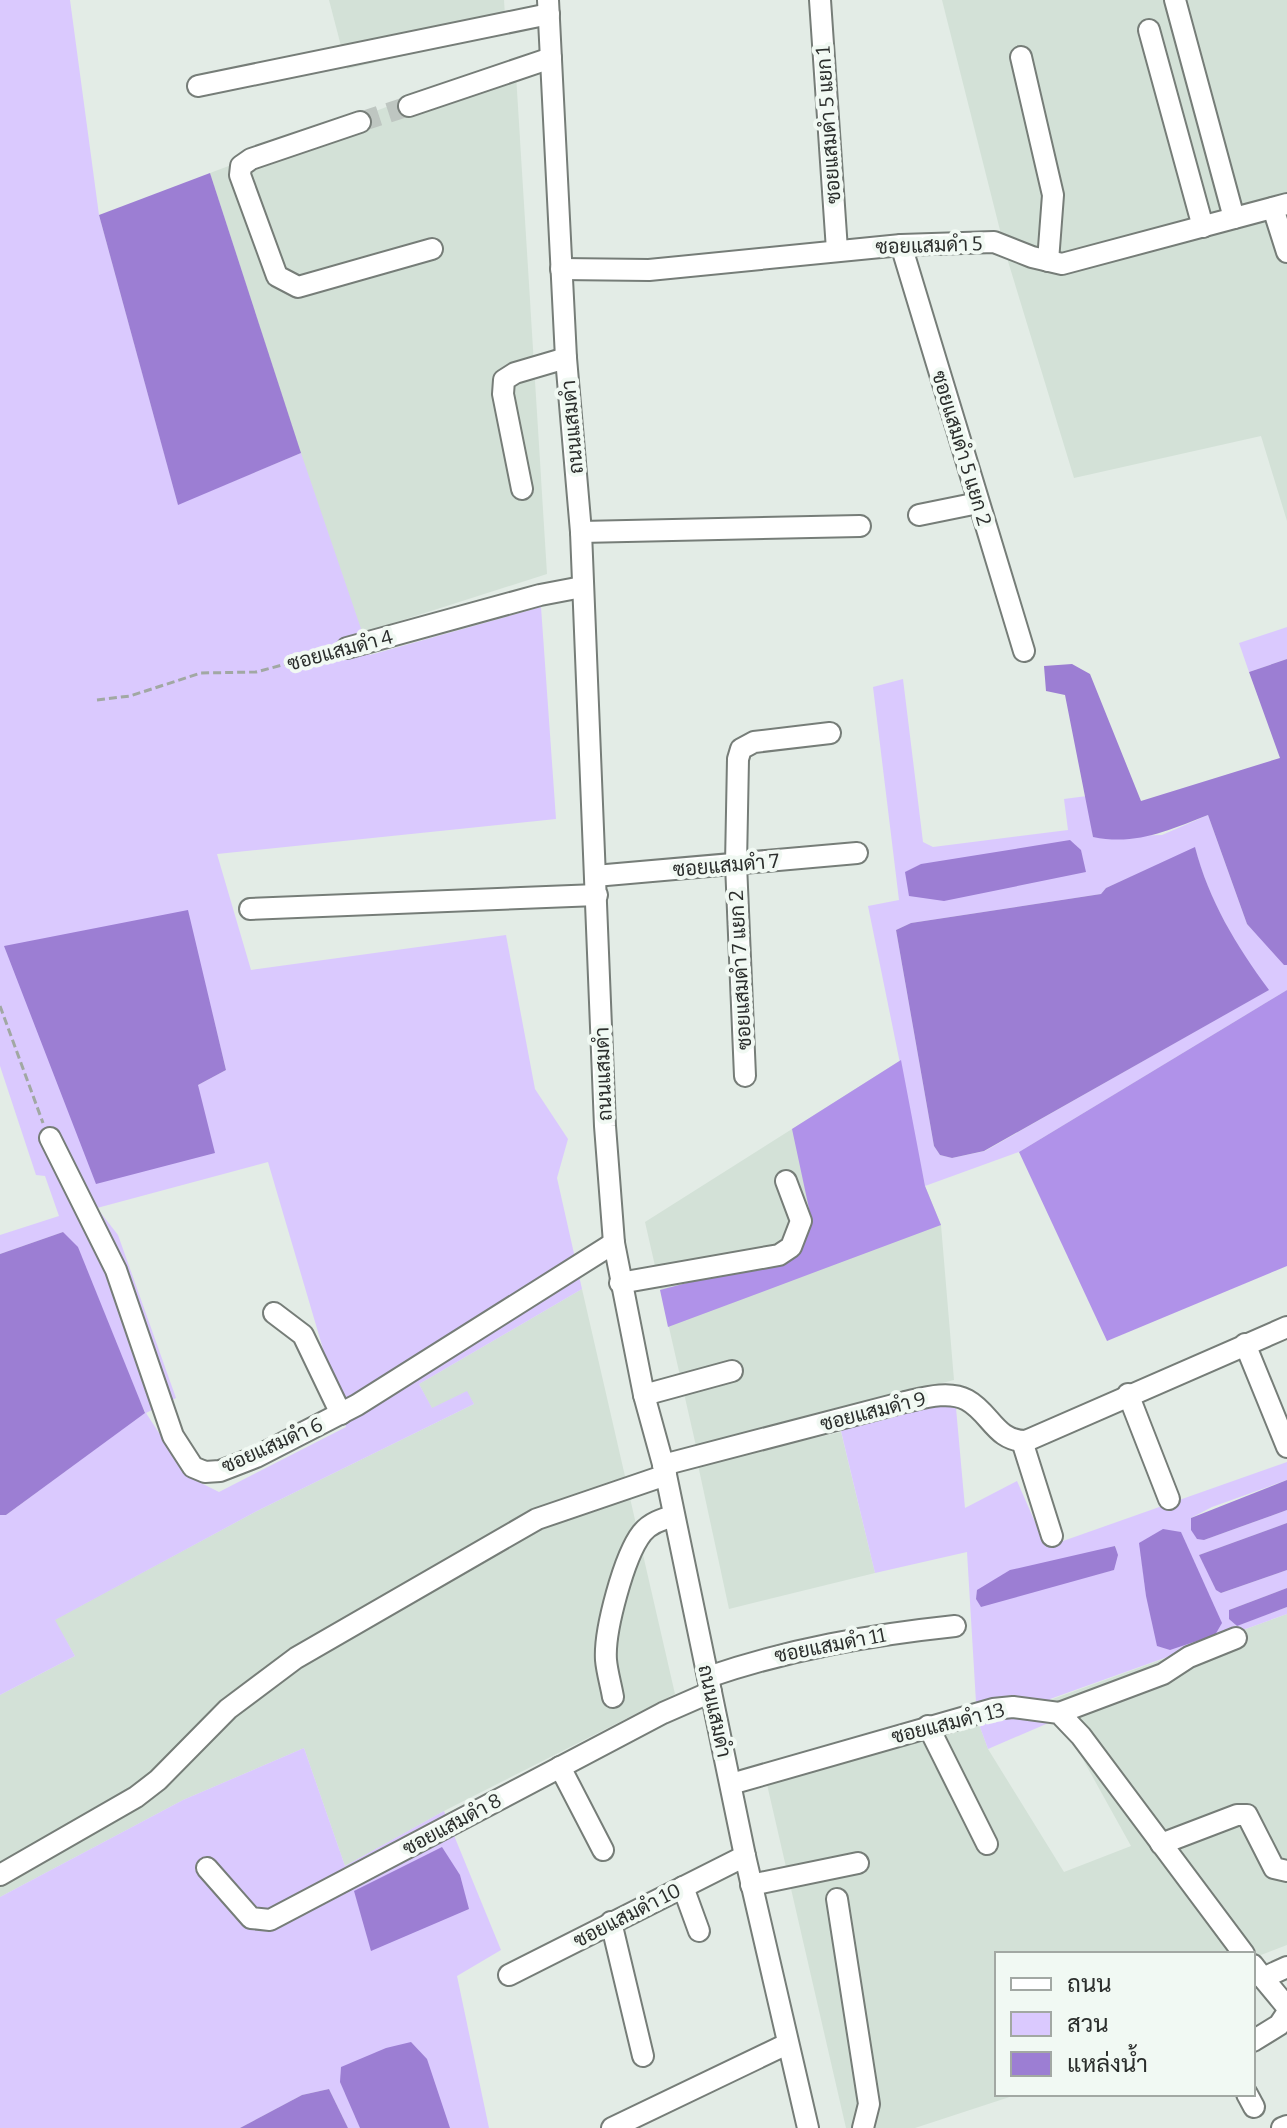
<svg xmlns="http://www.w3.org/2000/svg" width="1287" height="2128" font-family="Bitter,Sarabun,serif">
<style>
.built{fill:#d3e1d7}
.green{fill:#dac9fe;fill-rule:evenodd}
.forest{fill:#b092e9}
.water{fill:#9c7ed3}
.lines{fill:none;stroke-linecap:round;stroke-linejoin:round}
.minor-tunnel{stroke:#bec6c1;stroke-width:20;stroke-dasharray:20 10;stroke-linecap:butt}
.minor-casing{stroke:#767d78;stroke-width:24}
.path{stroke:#a1a8a3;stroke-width:3;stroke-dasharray:8 4;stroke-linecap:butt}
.minor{stroke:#fff;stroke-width:20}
.labels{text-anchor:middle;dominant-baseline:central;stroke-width:8;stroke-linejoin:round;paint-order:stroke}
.street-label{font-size:20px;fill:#2b2e2c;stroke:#f1f9f3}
</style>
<rect width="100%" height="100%" fill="#e3ece6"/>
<g class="built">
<path d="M 329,0 L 504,0 L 506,32 L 347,69 Z"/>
<path d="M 942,0 L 1287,0 L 1287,521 L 1261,436 L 1074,478 L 1007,258 Z"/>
<path d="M 515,59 L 547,574 L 359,634 L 210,173 Z"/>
<path d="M 901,1060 L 925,1186 L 941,1225 L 954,1380 L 696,1446 L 645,1222 Z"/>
<path d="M 582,1289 L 675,1694 L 444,1811 L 345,1866 L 304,1748 L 183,1800 L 0,1897 L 0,1695 L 75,1656 L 54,1620 L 257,1511 L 474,1404 L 466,1392 L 432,1409 L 419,1384 Z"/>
<path d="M 841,1432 L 875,1573 L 729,1609 L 698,1465 Z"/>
<path d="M 1287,1614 L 1287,1945 L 1253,1958 L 1253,1954 L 997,1954 L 997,2094 L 1019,2094 L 915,2128 L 846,2128 L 763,1767 L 977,1719 L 988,1749 L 1064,1872 L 1131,1846 L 1050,1700 Z"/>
</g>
<g class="green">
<path d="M 0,0 L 70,0 L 99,215 L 178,504 L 301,453 L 370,655 L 541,607 L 556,819 L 217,854 L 251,970 L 506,935 L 535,1089 L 568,1139 L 557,1178 L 582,1289 L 419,1384 L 432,1408 L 467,1391 L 474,1404 L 257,1511 L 55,1620 L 75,1656 L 0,1695 L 0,1515 L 6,1515 L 145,1412 L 63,1232 L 0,1254 L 0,1235 L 59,1216 L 45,1176 L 36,1175 L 0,1066 ZM 187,910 L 226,1070 L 198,1085 ZM 268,1162 L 346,1427 L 219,1492 L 187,1476 L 146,1413 L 176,1398 L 118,1235 L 97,1208 Z"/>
<path d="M 1287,627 L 1287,659 L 1249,672 L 1239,643 Z"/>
<path d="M 903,679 L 923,842 L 933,847 L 1068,830 L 1064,799 L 1087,796 L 1093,837 L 1162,835 L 1208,815 L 1247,924 L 1287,965 L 1287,990 L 1019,1152 L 925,1186 L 868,906 L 899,900 L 873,687 ZM 1195,848 C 1209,901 1236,945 1268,990 L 985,1151 L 952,1158 L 940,1155 L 934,1146 L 896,930 L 911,923 L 1101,894 L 1106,888 Z"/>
<path d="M 930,1404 L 956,1408 L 965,1508 L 1017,1481 L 1046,1547 L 1287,1462 L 1287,1480 L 1212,1507 L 1191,1518 L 1204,1540 L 1287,1510 L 1287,1523 L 1199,1555 L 1221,1593 L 1287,1570 L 1287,1588 L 1229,1610 L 1236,1626 L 1287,1607 L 1287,1614 L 1050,1699 L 1060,1718 L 988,1749 L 977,1719 L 967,1552 L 875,1573 L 840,1427 ZM 1116,1546 L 1113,1570 L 1014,1596 Z"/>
<path d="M 304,1748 L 345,1866 L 444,1811 L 501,1950 L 457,1976 L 489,2128 L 348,2128 L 329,2089 L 302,2095 L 240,2128 L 0,2128 L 0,1897 L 183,1800 Z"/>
</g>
<g class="forest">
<path d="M 1287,990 L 1287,1266 L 1107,1341 L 1019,1152 Z"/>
<path d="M 901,1060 L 925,1186 L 941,1225 L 668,1327 L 660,1290 L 771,1261 L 797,1248 L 811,1218 L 792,1129 Z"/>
</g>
<g class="water">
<path d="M 210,173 L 301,453 L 178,505 L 99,215 Z"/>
<path d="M 1287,659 L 1287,965 L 1284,965 L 1247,924 L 1208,815 C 1169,830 1136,846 1093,837 L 1065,695 L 1046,691 L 1044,666 L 1072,664 L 1090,674 L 1141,801 L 1280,758 L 1249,672 Z"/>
<path d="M 1070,840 L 1081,850 L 1086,872 L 944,901 L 909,896 L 905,872 L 921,864 Z"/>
<path d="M 1195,847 C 1209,901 1236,945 1269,990 L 984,1151 L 952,1158 L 940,1155 L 934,1146 L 896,930 L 911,923 L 1101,894 L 1106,888 Z"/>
<path d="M 188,910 L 226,1070 L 198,1085 L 215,1153 L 96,1184 L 4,946 Z"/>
<path d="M 63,1232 L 78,1247 L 145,1413 L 6,1515 L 0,1515 L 0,1254 Z"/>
<path d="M 1287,1480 L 1287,1510 L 1204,1540 L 1197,1539 L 1191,1530 L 1191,1518 Z"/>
<path d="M 1287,1523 L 1287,1570 L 1221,1593 L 1216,1590 L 1199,1555 Z"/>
<path d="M 1163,1529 L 1181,1532 L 1222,1623 L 1215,1635 L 1170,1650 L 1157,1646 L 1146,1596 L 1139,1543 Z"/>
<path d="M 1115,1546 L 1118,1555 L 1114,1570 L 981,1607 L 976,1599 L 977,1590 L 1010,1570 Z"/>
<path d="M 1287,1588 L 1287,1607 L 1237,1626 L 1229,1619 L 1229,1610 Z"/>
<path d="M 442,1847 L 460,1875 L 469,1909 L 371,1951 L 354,1891 Z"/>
<path d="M 411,2042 L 427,2059 L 450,2128 L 360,2128 L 340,2082 L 341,2067 L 386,2048 Z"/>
<path d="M 329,2089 L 348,2128 L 240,2128 L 302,2095 Z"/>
</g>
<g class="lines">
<path class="minor-tunnel" d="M 360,122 L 409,106"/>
<g class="minor-casing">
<g id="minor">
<path d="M 548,0 L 566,358 L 581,532 L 605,1126 L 614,1243 L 644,1395 L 666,1475 L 745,1856 L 808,2128"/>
<path d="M 820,0 L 837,250"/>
<path d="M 1175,0 L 1234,218"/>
<path d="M 1149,30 L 1203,227"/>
<path d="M 1021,57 L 1053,195 L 1048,261"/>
<path d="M 198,86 L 549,14"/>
<path d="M 409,106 L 551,58"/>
<path d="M 360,122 L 251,159 L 241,166 L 240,175 L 277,276 L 298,287 L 432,249"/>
<path d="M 1273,208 L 1287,252"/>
<path d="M 901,245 L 1024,651"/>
<path d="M 561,269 L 649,270 L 901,245 L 994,242 L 1032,257 L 1062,264 L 1287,204"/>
<path d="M 522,489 L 503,394 L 504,380 L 515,373 L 566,358"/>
<path d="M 919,515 L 978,503"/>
<path d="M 581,532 L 860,526"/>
<path d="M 347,648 L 540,595 L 582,587"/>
<path d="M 595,876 L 857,853"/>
<path d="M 250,909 L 597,895"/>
<path d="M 745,1076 L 736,864 L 738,759 L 741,749 L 754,742 L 830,733"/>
<path d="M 50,1138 L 116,1270 L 173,1436 L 193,1467 L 205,1472 L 220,1471 L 256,1457 L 357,1405 L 614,1243"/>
<path d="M 620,1283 L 779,1255 L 791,1247 L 801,1221 L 786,1181"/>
<path d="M 274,1313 L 303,1335 L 341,1414"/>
<path d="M 1245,1344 L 1287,1447"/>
<path d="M 1128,1394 L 1169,1499"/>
<path d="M 644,1395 L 732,1371"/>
<path d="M 1022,1441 L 1052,1536"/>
<path d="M 663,1465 L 905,1402 C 923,1398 949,1390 967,1400 C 991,1413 995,1441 1026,1441 L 1287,1327"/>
<path d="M 708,1677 C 790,1649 870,1635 955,1626"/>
<path d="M 613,1697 C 611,1685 607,1672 606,1660 C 604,1631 624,1556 642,1533 C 650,1523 662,1519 674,1516"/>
<path d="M 1059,1713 L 1163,1674 L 1189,1657 L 1236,1638"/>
<path d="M 928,1726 L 987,1844"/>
<path d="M 560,1767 L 603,1850"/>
<path d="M 731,1784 L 993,1709 L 1013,1707 L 1059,1713 L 1081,1736 L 1244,1954"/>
<path d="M 1161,1844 L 1237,1815 L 1247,1815 L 1274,1868 L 1287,1871"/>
<path d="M 207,1868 L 251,1918 L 270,1920 L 663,1713 L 711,1692"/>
<path d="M 0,1875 L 136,1797 L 158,1780 L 228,1709 L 296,1658 L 537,1519 L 666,1475"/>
<path d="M 751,1885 L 858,1863"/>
<path d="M 683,1887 L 699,1931"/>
<path d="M 837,1899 L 869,2104 L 863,2128"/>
<path d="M 611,1922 L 643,2056"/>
<path d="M 1253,1965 L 1263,1978 L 1287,1967"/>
<path d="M 509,1975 L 745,1856"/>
<path d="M 1263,1978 L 1287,2007"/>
<path d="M 1253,2041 L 1279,2025 L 1287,2013"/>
<path d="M 1247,2094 L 1254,2107"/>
<path d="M 612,2128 L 787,2044"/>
<path d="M 1282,2128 L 1287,2126"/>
</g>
</g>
<g class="path">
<path d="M 97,700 L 130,696 L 201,673 L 256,672 L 331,652"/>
<path d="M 0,1006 L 43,1123"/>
</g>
<use href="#minor" class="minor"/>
</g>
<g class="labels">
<g class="street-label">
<text transform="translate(828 125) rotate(-94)">ซอยแสมดำ 5 แยก 1</text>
<text transform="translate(929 245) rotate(-2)">ซอยแสมดำ 5</text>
<text transform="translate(572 427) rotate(-95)">ถนนแสมดำ</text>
<text transform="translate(962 448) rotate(73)">ซอยแสมดำ 5 แยก 2</text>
<text transform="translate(340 650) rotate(-15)">ซอยแสมดำ 4</text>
<text transform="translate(726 865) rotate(-5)">ซอยแสมดำ 7</text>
<text transform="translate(740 970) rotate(-93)">ซอยแสมดำ 7 แยก 2</text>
<text transform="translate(603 1074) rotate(-92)">ถนนแสมดำ</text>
<text transform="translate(873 1411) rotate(-14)">ซอยแสมดำ 9</text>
<text transform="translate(272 1445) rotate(-24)">ซอยแสมดำ 6</text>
<text transform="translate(830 1645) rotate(-11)">ซอยแสมดำ 11</text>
<text transform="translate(715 1711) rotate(78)">ถนนแสมดำ</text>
<text transform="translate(948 1723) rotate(-14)">ซอยแสมดำ 13</text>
<text transform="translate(452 1824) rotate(-28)">ซอยแสมดำ 8</text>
<text transform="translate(627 1915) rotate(-27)">ซอยแสมดำ 10</text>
</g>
</g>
<rect x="995" y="1952" width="260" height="144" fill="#f1f9f3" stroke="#a2a8a3" stroke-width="2"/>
<rect x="1011" y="1978" width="40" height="12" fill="#ffffff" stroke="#a2a8a3" stroke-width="2"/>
<text x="1067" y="1992" font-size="24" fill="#2b2e2c">ถนน</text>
<rect x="1011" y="2012" width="40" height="24" fill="#dac9fe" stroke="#a2a8a3" stroke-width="2"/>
<text x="1067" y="2032" font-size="24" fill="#2b2e2c">สวน</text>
<rect x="1011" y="2052" width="40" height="24" fill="#9c7ed3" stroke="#a2a8a3" stroke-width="2"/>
<text x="1067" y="2072" font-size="24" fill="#2b2e2c">แหล่งน้ำ</text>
</svg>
